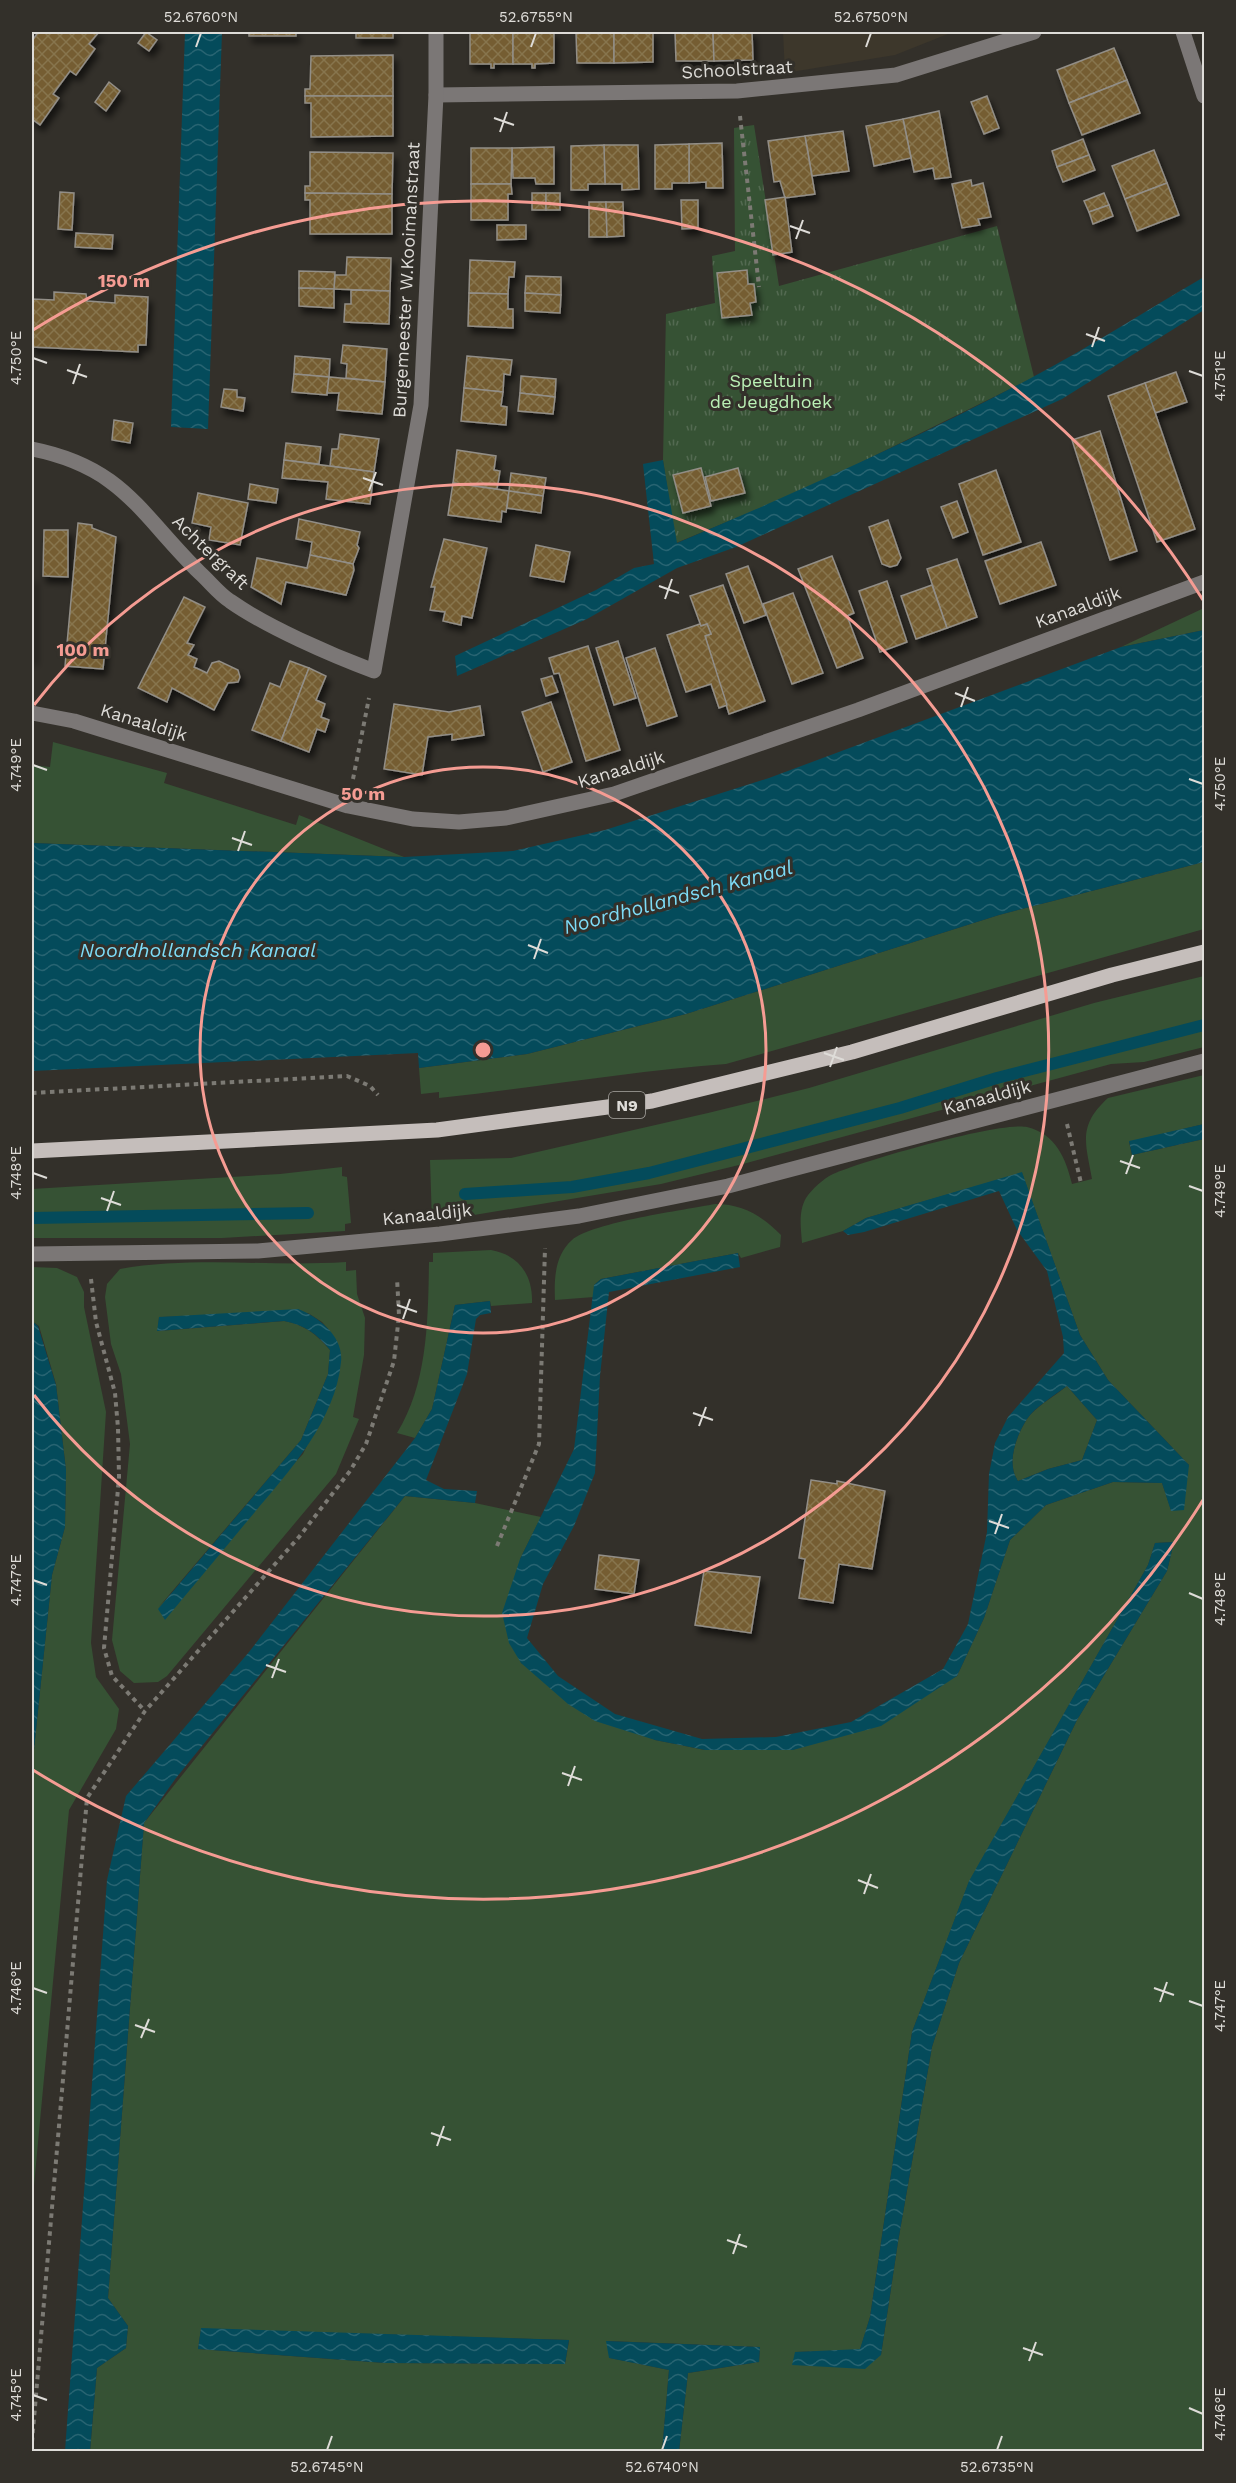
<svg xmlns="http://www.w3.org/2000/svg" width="1236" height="2483" font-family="'Work Sans',sans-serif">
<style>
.built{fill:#3d372b}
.grass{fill:#365234;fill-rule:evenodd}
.park{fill:url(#park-tufts)}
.water{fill:url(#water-waves);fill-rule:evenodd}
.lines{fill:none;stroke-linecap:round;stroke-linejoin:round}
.stream{stroke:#044b5b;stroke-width:12}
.building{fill:url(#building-cross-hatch);stroke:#928e87;stroke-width:1.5;filter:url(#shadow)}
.path{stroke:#7c7a74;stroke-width:4;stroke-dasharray:4.5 4.5;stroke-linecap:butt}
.minor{stroke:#7b7776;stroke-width:15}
.major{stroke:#c5bebb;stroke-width:15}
.ticks{fill:none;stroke:#dedcd8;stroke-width:2}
.ring{fill:none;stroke:#f59c93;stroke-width:3}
.labels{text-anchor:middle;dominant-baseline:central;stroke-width:6;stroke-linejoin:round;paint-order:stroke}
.shield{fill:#33302a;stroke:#aba8a4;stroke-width:1.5}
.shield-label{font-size:16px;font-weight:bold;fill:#dedcd8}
.street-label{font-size:18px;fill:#dedcd8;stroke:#33302a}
.park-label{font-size:18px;fill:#baf0b5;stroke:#33302a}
.water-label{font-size:20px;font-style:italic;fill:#7ddcf7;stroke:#33302a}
.centre{fill:#f59c93;stroke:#33302a;stroke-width:3}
.ring-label{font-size:18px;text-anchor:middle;font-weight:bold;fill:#f59c93;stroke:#33302a;stroke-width:6;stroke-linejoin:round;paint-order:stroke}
.neatline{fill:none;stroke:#dedcd8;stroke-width:2}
.ticks-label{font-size:15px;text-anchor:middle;fill:#dedcd8}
</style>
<defs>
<pattern id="park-tufts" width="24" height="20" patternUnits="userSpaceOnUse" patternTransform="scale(1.5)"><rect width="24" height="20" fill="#365234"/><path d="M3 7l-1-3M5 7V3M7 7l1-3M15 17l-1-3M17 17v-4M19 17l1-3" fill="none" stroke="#536a51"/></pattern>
<pattern id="water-waves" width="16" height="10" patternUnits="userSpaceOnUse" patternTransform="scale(1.5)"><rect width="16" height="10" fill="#044b5b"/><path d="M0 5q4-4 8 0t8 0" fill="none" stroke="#286472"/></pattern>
<pattern id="building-cross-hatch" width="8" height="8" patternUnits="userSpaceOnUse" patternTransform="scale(1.5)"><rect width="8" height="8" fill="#745d31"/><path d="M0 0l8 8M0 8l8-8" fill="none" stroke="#87744e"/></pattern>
<filter id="shadow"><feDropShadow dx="3.5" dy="6" stdDeviation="3" flood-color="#0009"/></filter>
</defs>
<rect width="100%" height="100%" fill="#33302a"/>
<path class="built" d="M 783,32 L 953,32 L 895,55 L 785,73 Z"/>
<g class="grass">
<path d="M 1204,608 L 1204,630 L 1121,647 Z"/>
<path d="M 53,742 L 167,773 L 164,783 L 296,825 L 299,815 L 404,857 L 32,843 L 32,765 L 50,767 Z"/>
<path d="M 1204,862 L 1204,929 L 726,1064 C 630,1071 535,1088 439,1098 L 439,1092 L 421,1094 L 419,1068 L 527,1054 L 686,1014 L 999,915 Z"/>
<path d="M 1204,976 L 1204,1047 L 1144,1062 L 1111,1064 L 743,1164 L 661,1184 L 432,1222 L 430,1160 L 511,1158 L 708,1113 L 809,1088 L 1094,1003 Z"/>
<path d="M 1204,1075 L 1204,1124 L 1129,1142 L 1132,1155 L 1204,1139 L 1204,2451 L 679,2451 L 688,2373 L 759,2362 L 760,2347 L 607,2341 L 610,2358 L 669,2370 L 662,2451 L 90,2452 L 97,2368 L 126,2348 L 128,2326 L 108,2298 L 144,1823 L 405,1496 L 475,1503 L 541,1517 L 520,1559 L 521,1663 L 655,1740 L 705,1750 L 793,1750 L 957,1676 L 984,1618 L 1010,1540 L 1046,1505 L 1113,1482 L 1162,1483 L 1171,1510 L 1189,1465 L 1108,1380 L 1080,1335 L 1022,1173 L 866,1218 L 843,1231 L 802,1243 C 801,1228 798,1212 806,1198 C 812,1189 823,1179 833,1174 C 862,1161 1000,1121 1027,1127 C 1056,1134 1066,1159 1072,1184 L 1092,1179 C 1086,1144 1077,1126 1108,1098 ZM 1174,1542 L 1167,1571 L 1077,1720 L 959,1963 L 932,2047 L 898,2242 L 881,2355 L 795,2352 L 860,2350 L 870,2317 L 912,2032 L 969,1882 L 1148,1565 L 1155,1543 ZM 201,2329 L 569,2340 L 569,2341 L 565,2364 L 385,2363 L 198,2349 Z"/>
<path d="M 342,1167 L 342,1176 L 347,1177 L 351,1223 L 345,1224 L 345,1231 L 222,1238 L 32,1238 L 32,1189 L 280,1174 Z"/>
<path d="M 715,1204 C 743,1204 762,1216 781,1235 L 780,1247 L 741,1258 L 738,1253 L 601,1279 L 594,1285 L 594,1297 L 555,1300 C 554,1278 555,1255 572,1240 C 593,1222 685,1210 715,1204 Z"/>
<path d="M 491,1250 C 519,1255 533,1275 532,1303 L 491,1306 L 490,1301 L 455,1305 L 432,1409 L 415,1438 L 397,1433 C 428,1383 428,1319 429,1262 L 433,1262 L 433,1253 Z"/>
<path d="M 346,1262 L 346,1271 L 356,1270 L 357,1294 L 365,1318 L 364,1355 L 353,1417 L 359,1419 L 336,1474 L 167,1676 L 158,1682 L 134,1683 L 120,1671 L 112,1640 L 130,1444 L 121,1374 L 111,1344 L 105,1297 L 107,1284 L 120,1269 C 194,1256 271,1267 346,1262 ZM 308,1313 L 322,1322 L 330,1331 L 336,1383 L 303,1454 L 158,1608 L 301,1440 L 328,1374 L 330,1350 C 316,1334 305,1325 284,1321 L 158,1331 L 159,1317 Z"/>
<path d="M 32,1267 L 57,1268 L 77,1277 L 84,1292 L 84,1307 L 106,1412 L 91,1643 L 96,1677 L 119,1709 L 116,1729 L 69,1810 L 32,2207 L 32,1769 L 52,1575 L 65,1527 L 66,1470 L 56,1384 L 39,1326 L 32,1321 Z"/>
<path d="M 1067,1386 L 1097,1420 L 1082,1460 L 1048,1469 L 1018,1481 C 1006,1464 1016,1436 1027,1419 C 1035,1407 1055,1396 1067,1386 Z"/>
</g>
<path class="park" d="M 754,125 L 779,286 L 997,226 L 1034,377 L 811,487 L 676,543 L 663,460 L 666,314 L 715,303 L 712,256 L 735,251 L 734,128 Z"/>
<g class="water">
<path d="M 185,32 L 222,32 L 208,429 L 171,427 Z"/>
<path d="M 1204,277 L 1204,310 L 1062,399 L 736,547 L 677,568 L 587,619 L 457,676 L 455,656 L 596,590 L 634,568 L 654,564 L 643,464 L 663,460 L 677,543 C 798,492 916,439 1031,378 C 1090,347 1147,310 1204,277 Z"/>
<path d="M 1204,630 L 1204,862 L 999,915 L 686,1014 L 527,1054 L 419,1068 L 418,1053 L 32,1071 L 32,843 L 404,857 L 513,851 L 605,830 L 769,778 L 1121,647 Z"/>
<path d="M 1204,1124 L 1204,1139 L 1132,1155 L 1129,1141 Z"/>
<path d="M 1022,1172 L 1080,1335 L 1108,1380 L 1189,1465 L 1184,1510 L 1171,1511 L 1162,1483 L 1113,1482 L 1046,1505 L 1010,1540 L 984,1618 L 957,1676 L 881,1726 L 793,1750 L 705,1750 L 655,1740 L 595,1721 L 568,1704 L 521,1663 L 509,1643 L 502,1613 L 520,1559 L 574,1449 L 594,1285 L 601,1279 L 738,1253 L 740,1267 L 609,1292 L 600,1376 L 595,1473 L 574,1526 L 543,1584 L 527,1638 L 558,1676 L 615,1714 L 702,1739 L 776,1737 L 851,1722 L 943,1669 L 968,1624 L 987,1532 L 989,1474 L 995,1443 L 1008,1417 L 1064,1353 L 1063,1337 L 1047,1271 L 1017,1230 L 999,1191 L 864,1232 L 848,1235 L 843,1231 L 866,1218 ZM 1067,1386 L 1097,1420 L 1082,1460 L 1048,1469 L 1018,1481 C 1006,1464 1016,1436 1027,1419 C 1035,1407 1055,1395 1067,1386 Z"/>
<path d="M 490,1301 L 491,1313 L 480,1315 L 476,1319 L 467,1374 L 426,1480 L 444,1489 L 477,1491 L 475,1503 L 405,1496 L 176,1778 L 144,1823 L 108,2298 L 128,2326 L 126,2348 L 97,2368 L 90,2451 L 65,2451 L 107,1880 L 126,1796 L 249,1652 L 415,1438 L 432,1409 L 455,1305 Z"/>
<path d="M 298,1309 C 319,1317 344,1337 341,1362 C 335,1425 282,1479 244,1525 C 218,1557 191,1588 165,1620 L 158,1609 L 301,1440 L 328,1374 L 330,1350 C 317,1334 305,1325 284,1321 L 157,1331 L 159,1317 Z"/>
<path d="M 32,1321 L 38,1326 L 56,1385 L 66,1470 L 65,1527 L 52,1575 L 32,1769 Z"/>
<path d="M 1174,1542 L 1167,1571 L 1077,1720 L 959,1963 L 932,2047 L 898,2242 L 881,2355 L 865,2369 L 792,2365 L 795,2352 L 860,2349 L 870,2317 L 912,2032 L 969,1881 L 1148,1565 L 1155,1543 Z"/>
<path d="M 201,2328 L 569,2340 L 565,2364 L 385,2363 L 198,2349 Z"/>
<path d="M 606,2341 L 760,2347 L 759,2362 L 688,2373 L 679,2451 L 662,2451 L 669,2370 L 609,2358 Z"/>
</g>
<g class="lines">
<g class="stream">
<path d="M 465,1194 L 572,1187 L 649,1173 L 900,1108 L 997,1078 L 1204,1025"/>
<path d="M 32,1218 L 308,1213"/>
</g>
</g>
<g class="building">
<path d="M 38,32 L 99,32 L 89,44 L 95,49 L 76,75 L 70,71 L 53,94 L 59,98 L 40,125 L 32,119 L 32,41 Z"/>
<path d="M 146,32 L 157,40 L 149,51 L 138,43 Z"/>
<rect x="249" y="32" width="47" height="4"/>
<rect x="356" y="32" width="37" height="6"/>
<path d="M 470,32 L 532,32 L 532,33 L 513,33 L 513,64 L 494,64 L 494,68 L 491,68 L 491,64 L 470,64 Z"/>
<path d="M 535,32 L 554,32 L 554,63 L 535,64 L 535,68 L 532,68 L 532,64 L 513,64 L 513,33 Z"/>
<path d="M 576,32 L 614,32 L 614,63 L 577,63 Z"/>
<path d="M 614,32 L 653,32 L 653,62 L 614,63 Z"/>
<path d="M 675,32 L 713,32 L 714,61 L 676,61 Z"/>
<path d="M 713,32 L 752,32 L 753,60 L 714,61 Z"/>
<path d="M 1114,48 L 1127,80 L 1069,103 L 1057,70 Z"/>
<path d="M 393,55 L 393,96 L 305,96 L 305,89 L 310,89 L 311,56 Z"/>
<path d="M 1127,80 L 1140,113 L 1082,135 L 1069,103 Z"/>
<path d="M 109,82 L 120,91 L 106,111 L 95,102 Z"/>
<path d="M 305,96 L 393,96 L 393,136 L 311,137 L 311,103 L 305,103 Z"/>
<path d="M 987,96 L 999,128 L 984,134 L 971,102 Z"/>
<path d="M 939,111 L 951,177 L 935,179 L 933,168 L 914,172 L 903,119 Z"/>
<path d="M 903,119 L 911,158 L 874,166 L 866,126 Z"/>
<path d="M 843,131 L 849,171 L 812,176 L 805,136 Z"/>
<path d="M 805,136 L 815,194 L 785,198 L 780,181 L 774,182 L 768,141 Z"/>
<path d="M 1083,139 L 1089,155 L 1057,167 L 1052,151 Z"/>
<path d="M 722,143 L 723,188 L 706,188 L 706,182 L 689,183 L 689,144 Z"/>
<path d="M 689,144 L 689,183 L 672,183 L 672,189 L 655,189 L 655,145 Z"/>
<path d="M 604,145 L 638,145 L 639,189 L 622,190 L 622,184 L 605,184 Z"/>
<path d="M 604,145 L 605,184 L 588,184 L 588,190 L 571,190 L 571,146 Z"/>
<path d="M 554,147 L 554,184 L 536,184 L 535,178 L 513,178 L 512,148 Z"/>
<path d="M 471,148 L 512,148 L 511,184 L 471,184 Z"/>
<path d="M 1154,150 L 1167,183 L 1125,199 L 1112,166 Z"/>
<path d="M 310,152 L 393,153 L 392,194 L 305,193 L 305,186 L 310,186 Z"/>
<path d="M 1089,155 L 1095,170 L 1063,182 L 1057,167 Z"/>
<path d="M 971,180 L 972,186 L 983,183 L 991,217 L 978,219 L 980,225 L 962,228 L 952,184 Z"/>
<path d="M 1167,183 L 1179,215 L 1137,231 L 1125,199 Z"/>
<path d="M 471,184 L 511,184 L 512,194 L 508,194 L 508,220 L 471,220 Z"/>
<path d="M 60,192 L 74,193 L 72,230 L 58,229 Z"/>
<path d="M 305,193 L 392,194 L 392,234 L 310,234 L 310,200 L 305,200 Z"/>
<rect x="532" y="193" width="14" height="17"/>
<rect x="546" y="193" width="14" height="17"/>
<path d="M 1104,193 L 1109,205 L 1089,212 L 1084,201 Z"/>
<path d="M 785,197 L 792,252 L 773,255 L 765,200 Z"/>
<path d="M 681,200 L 698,200 L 698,228 L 682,229 Z"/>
<path d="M 589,202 L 606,202 L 607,237 L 589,237 Z"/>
<path d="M 606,202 L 623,202 L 624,236 L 607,237 Z"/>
<path d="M 1109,205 L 1113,216 L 1093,224 L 1089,212 Z"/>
<path d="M 497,225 L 526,225 L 526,239 L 497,240 Z"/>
<path d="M 76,233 L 113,235 L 112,249 L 75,247 Z"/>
<path d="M 347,257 L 391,258 L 390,291 L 334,289 L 335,275 L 346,275 Z"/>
<path d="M 470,260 L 515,262 L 514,277 L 509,277 L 508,294 L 469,293 Z"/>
<path d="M 747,270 L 748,284 L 754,284 L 756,302 L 750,303 L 752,315 L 722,318 L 717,273 Z"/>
<path d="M 299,271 L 335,272 L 334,289 L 299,288 Z"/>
<path d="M 526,276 L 561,277 L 561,295 L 525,293 Z"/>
<path d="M 299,288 L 334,289 L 334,308 L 299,306 Z"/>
<path d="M 351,290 L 390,291 L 389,324 L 344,322 L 345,304 L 351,304 Z"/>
<path d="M 54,292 L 86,294 L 87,301 L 115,303 L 115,295 L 148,297 L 146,345 L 138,345 L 138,352 L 32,347 L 32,299 L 54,300 Z"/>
<path d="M 469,293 L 508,294 L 508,309 L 513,309 L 513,328 L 468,326 Z"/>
<path d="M 525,293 L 561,295 L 560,313 L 525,311 Z"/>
<path d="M 343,345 L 387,349 L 385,382 L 346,378 L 347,364 L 341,363 Z"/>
<path d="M 295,356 L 330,359 L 329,377 L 294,374 Z"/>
<path d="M 467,356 L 512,360 L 510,375 L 504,374 L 503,392 L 464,388 Z"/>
<path d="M 1176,372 L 1187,402 L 1155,413 L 1145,383 Z"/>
<path d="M 294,374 L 329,377 L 327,395 L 292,392 Z"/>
<path d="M 521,376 L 556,379 L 555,397 L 520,393 Z"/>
<path d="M 329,377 L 385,382 L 382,414 L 337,410 L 339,393 L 327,393 Z"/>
<path d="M 1145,383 L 1195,529 L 1157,542 L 1108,396 Z"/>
<path d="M 464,388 L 503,392 L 501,406 L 507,407 L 506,425 L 461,421 Z"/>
<path d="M 224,389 L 237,390 L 237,397 L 245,398 L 243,411 L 221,407 Z"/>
<path d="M 520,393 L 555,397 L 553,414 L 518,411 Z"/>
<path d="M 114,420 L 133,423 L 130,443 L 112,440 Z"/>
<path d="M 1100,431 L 1137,551 L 1110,560 L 1072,440 Z"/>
<path d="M 340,434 L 379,439 L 374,472 L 330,466 L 332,449 L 338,449 Z"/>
<path d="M 286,443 L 321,447 L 319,464 L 284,460 Z"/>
<path d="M 457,450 L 496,456 L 494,470 L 500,471 L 497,489 L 453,483 Z"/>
<path d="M 284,460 L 374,472 L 370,504 L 326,499 L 328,482 L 282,478 Z"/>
<path d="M 701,468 L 711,506 L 683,513 L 673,475 Z"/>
<path d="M 738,468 L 745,493 L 711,501 L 705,477 Z"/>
<path d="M 996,470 L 1021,542 L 983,555 L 959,484 Z"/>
<path d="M 511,473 L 546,478 L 543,496 L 509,491 Z"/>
<path d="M 453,483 L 509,491 L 506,512 L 502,511 L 501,522 L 448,515 Z"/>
<path d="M 250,484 L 278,489 L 276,503 L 248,499 Z"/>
<path d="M 509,491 L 543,496 L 541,513 L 507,508 Z"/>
<path d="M 198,493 L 248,503 L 240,545 L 209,540 L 211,527 L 192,523 Z"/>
<path d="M 957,501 L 968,532 L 953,538 L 941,507 Z"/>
<path d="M 299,519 L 360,532 L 357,545 L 359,548 L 353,564 L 310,555 L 312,542 L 296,539 Z"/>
<path d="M 888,520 L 901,558 L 897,565 L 890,567 L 882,564 L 869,527 Z"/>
<path d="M 78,523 L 92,525 L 92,528 L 116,537 L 103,669 L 65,666 Z"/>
<path d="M 44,530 L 68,530 L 68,577 L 43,576 Z"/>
<path d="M 444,539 L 487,548 L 472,618 L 462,616 L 461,625 L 443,621 L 445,612 L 430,610 L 435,587 L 431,587 Z"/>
<path d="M 1041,542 L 1056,585 L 1000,604 L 985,561 Z"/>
<path d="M 536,545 L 570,552 L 564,582 L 530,576 Z"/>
<path d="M 310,555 L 353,564 L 354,570 L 346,595 L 286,582 L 281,604 L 251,587 L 257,558 L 307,568 Z"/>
<path d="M 832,556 L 854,613 L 847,616 L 863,658 L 837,668 L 798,569 Z"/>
<path d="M 957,559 L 977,617 L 947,628 L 927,569 Z"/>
<path d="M 748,566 L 766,615 L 744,623 L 726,574 Z"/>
<rect x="32" y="577" width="1" height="82"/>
<path d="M 887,581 L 907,642 L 880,652 L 859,591 Z"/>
<path d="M 723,585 L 765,701 L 729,714 L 705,636 L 711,634 L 707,624 L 701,626 L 690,596 Z"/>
<path d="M 932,585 L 947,628 L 916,639 L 901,596 Z"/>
<path d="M 793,593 L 823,673 L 792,684 L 763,604 Z"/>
<path d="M 184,597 L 205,607 L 187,643 L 194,645 L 188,655 L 197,659 L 194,667 L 207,673 L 212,663 L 219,661 L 238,670 L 240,677 L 238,682 L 228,683 L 214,710 L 172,688 L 167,702 L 138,688 Z"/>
<path d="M 700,624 L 701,626 L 707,624 L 711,634 L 705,636 L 727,705 L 719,708 L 711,684 L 686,692 L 667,635 Z"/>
<path d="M 618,641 L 636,698 L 614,705 L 596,648 Z"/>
<path d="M 588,646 L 620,750 L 586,761 L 559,673 L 554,674 L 549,658 Z"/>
<path d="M 655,648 L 677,716 L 647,726 L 626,658 Z"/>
<path d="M 290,661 L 309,668 L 281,741 L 252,730 L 270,683 L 280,687 Z"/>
<path d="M 309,668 L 326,676 L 316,700 L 325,704 L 321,717 L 329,720 L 325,732 L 317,729 L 309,752 L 281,741 Z"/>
<path d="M 552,676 L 558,692 L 546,696 L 541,679 Z"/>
<path d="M 551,702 L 572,762 L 543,772 L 522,712 Z"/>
<path d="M 394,704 L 449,712 L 480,706 L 484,735 L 452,740 L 452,734 L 428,737 L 422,775 L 384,769 Z"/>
<path d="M 811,1480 L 837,1484 L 837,1481 L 885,1491 L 872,1569 L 839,1564 L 833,1603 L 799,1598 L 805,1559 L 799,1558 Z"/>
<path d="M 599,1555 L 639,1560 L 634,1594 L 595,1589 Z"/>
<path d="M 704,1571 L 760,1577 L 751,1633 L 695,1625 Z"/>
</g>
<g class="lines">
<g class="path">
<path d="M 740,116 L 759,287"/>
<path d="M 353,779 L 369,698"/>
<path d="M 32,1093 L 347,1076 L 370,1086 L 378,1095"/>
<path d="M 1067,1124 L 1081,1183"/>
<path d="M 91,1279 L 96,1322 L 115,1393 L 118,1428 L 119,1477 L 104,1648 L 112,1676 L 145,1711"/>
<path d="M 497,1546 L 539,1444 L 545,1248"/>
<path d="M 32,2442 L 87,1798 L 145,1711 L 299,1537 L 350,1471 L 366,1444 L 394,1361 L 399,1315 L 397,1278"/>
</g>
<g class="minor">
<path d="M 1183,32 L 1204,96"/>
<path d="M 436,95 L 737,91 L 896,75 L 1034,32"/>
<path d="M 32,449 C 123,467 140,514 200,573 C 210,582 219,594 230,601 C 267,627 331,655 374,671 L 421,405 L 436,95 L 436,32"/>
<path d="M 32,713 L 74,721 L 348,806 L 413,819 L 459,822 L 506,818 L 614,794 L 858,710 L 1204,582"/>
<path d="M 32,1254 L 258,1251 L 440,1234 L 579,1216 L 728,1186 L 1204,1061"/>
</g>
<path class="major" d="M 32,1151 L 437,1130 L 652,1101 L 852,1052 L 1112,975 L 1204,952"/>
</g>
<path class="ticks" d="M 196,47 L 201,33M 531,47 L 536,33M 866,47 L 871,33M 494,118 L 514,125M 500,132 L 507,112M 790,226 L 810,233M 796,239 L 803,220M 1086,334 L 1105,341M 1092,347 L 1099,327M 33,358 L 47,363M 67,370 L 87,377M 1189,371 L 1203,376M 73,384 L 80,364M 363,478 L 383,485M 369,491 L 376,472M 659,586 L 679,593M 665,599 L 672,579M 955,693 L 975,701M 961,707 L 968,687M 33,765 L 47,770M 1189,779 L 1203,784M 232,838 L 252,845M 238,851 L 245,831M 528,945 L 548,953M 534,959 L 541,939M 824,1053 L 844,1060M 830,1067 L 837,1047M 1120,1161 L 1140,1168M 33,1173 L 47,1178M 1126,1174 L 1133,1155M 1189,1186 L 1203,1191M 101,1198 L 121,1205M 107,1211 L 114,1191M 397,1305 L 417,1312M 403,1319 L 410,1299M 693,1413 L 713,1420M 699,1426 L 706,1407M 989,1521 L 1009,1528M 995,1534 L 1002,1514M 33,1580 L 47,1585M 1189,1593 L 1203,1599M 266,1665 L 286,1672M 272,1678 L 279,1659M 562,1773 L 582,1780M 568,1786 L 575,1766M 858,1880 L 878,1888M 864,1894 L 871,1874M 33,1988 L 47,1993M 1154,1988 L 1174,1995M 1189,2001 L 1203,2006M 1160,2002 L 1167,1982M 135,2025 L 155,2032M 141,2038 L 149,2019M 431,2133 L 451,2140M 437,2146 L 444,2126M 727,2240 L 747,2247M 733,2254 L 740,2234M 1023,2348 L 1043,2355M 1029,2361 L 1036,2342M 33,2395 L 47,2400M 1189,2408 L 1203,2414M 327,2450 L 332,2436M 662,2450 L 667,2436M 997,2450 L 1002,2436"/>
<g class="ring">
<circle cx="483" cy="1050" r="283"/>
<path d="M34 705A566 566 0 1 1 34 1395"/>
<path d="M1203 1500A849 849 0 0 1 33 1770M33 330A849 849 0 0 1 1203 600"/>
</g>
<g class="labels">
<rect class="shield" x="609" y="1092" width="36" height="26" rx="4.5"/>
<g class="shield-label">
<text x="627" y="1105">N9</text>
</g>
<g class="street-label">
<text transform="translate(737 69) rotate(-3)">Schoolstraat</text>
<text transform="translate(406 280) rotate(-87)">Burgemeester W.Kooimanstraat</text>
<text transform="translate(211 552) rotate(44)">Achtergraft</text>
<text transform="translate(1078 607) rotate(-20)">Kanaaldijk</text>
<text transform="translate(144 722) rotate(17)">Kanaaldijk</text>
<text transform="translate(621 769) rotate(-17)">Kanaaldijk</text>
<text transform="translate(987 1097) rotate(-15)">Kanaaldijk</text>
<text transform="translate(427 1214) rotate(-6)">Kanaaldijk</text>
</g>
<g class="park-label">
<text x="771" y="380">Speeltuin<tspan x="771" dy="21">de Jeugdhoek</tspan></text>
</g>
<g class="water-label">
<text transform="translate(678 897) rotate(-15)">Noordhollandsch Kanaal</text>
<text x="198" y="950">Noordhollandsch Kanaal</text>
</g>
</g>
<circle cx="483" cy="1050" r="9" class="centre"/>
<g class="ring-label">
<text x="124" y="287">150 m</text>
<text x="83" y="656">100 m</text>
<text x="363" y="800">50 m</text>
</g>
<rect width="1236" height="2483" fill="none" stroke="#33302a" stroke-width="66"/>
<rect x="33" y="33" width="1170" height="2417" class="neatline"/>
<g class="ticks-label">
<text x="201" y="22">52.6760°N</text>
<text x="536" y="22">52.6755°N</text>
<text x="871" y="22">52.6750°N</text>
<text transform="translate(16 358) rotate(-90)" y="5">4.750°E</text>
<text transform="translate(1220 376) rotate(-90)" y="5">4.751°E</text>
<text transform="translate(16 765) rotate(-90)" y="5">4.749°E</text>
<text transform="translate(1220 784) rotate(-90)" y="5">4.750°E</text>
<text transform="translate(16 1173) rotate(-90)" y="5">4.748°E</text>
<text transform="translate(1220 1191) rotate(-90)" y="5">4.749°E</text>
<text transform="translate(16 1580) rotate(-90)" y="5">4.747°E</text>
<text transform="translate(1220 1599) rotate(-90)" y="5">4.748°E</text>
<text transform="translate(16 1988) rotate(-90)" y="5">4.746°E</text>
<text transform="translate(1220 2006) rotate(-90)" y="5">4.747°E</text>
<text transform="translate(16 2395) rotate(-90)" y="5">4.745°E</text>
<text transform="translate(1220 2414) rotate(-90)" y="5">4.746°E</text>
<text x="327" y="2472">52.6745°N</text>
<text x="662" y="2472">52.6740°N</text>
<text x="997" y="2472">52.6735°N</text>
</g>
</svg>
